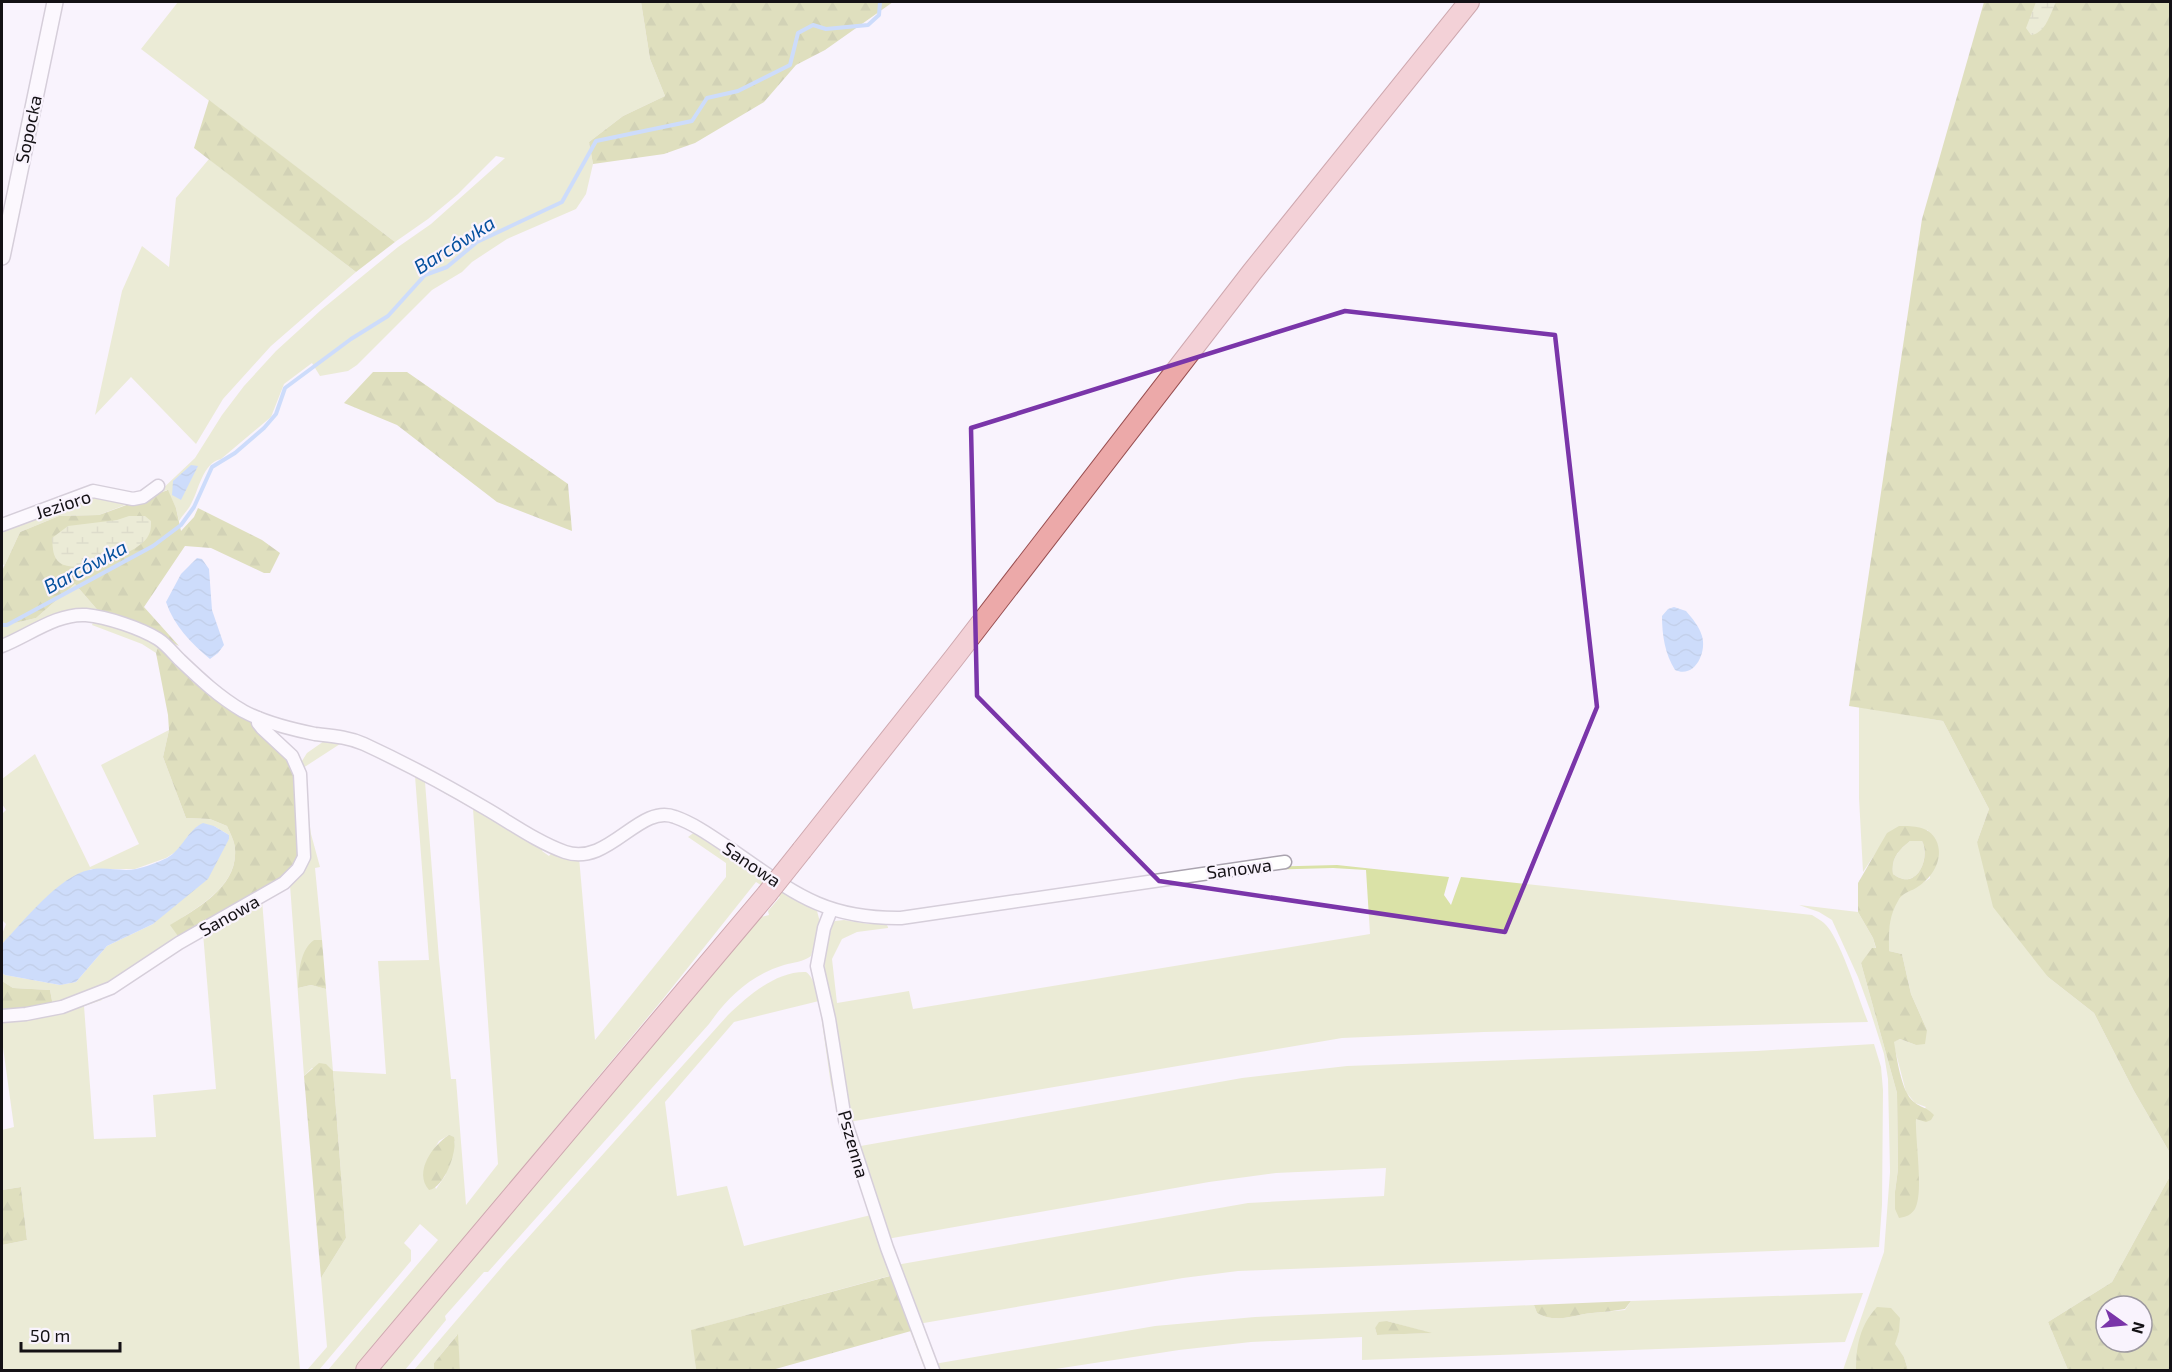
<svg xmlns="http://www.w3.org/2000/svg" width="2172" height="1372" font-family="'Exo 2',sans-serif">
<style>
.green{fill:#dae2a7;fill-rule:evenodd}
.forest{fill:url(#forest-firs);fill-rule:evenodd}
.wetland{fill:url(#wetland-marsh)}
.water{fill:url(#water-waves)}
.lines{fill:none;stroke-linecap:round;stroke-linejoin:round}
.stream{stroke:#98c2f8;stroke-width:4}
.minor-casing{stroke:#aaa3af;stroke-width:15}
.tertiary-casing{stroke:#aaa3af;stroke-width:18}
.primary-casing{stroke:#984e50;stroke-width:22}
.minor{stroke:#fff;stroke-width:12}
.tertiary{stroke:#fff;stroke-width:15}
.primary{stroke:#eca9a9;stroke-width:20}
.primary-bridge-casing{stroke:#984e50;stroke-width:22;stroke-linecap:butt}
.primary-bridge{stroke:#eca9a9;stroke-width:20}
.marked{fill:none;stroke:#7a35a9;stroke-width:4.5;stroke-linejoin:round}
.labels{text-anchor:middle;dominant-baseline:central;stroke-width:4.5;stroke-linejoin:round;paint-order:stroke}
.street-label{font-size:18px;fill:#141115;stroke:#f9f3fd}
.water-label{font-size:20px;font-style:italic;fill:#044f9d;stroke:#f9f3fd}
</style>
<defs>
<pattern id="forest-firs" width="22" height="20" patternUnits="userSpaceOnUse" patternTransform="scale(1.5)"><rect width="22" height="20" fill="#bec871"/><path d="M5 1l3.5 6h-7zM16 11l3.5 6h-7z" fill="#a2ab61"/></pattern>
<pattern id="wetland-marsh" width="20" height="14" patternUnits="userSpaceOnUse" patternTransform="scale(1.5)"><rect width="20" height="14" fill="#dae2a7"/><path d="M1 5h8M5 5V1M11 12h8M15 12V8" fill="none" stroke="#bac18f"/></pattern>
<pattern id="water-waves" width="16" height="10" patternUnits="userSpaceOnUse" patternTransform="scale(1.5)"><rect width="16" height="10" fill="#98c2f8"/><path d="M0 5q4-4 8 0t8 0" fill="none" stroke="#82a6d4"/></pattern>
</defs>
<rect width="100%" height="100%" fill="#f9f3fd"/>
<g class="green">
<path d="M 178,2 L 641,2 L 650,59 L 665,96 L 623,116 L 589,142 L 593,164 L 586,194 L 576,209 L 507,239 L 472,262 L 462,272 L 432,290 L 357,365 L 348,371 L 320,376 L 312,363 L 284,384 L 271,417 L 221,459 C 202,463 199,491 190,506 C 187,511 182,516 179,521 L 176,508 L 167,490 L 157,494 L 195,458 L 222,415 L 244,386 L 276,351 L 321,310 L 398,247 L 431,224 L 505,158 L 496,156 L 458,194 L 428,219 L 395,242 L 141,49 Z"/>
<path d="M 209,159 L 356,272 L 271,346 L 223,399 L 196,444 L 131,377 L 95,415 L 122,291 L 142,246 L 169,267 L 176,198 Z"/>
<path d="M 87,496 L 133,502 L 99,515 L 59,516 L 20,532 L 2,571 L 4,565 L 2,564 L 2,528 Z"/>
<path d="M 75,584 L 101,614 L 81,610 L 2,643 L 2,626 L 36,618 Z"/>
<path d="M 94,620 L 127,630 L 159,644 L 156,653 L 142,644 L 92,625 Z"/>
<path d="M 1859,707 L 1943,721 L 1989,809 L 1977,842 L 2048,977 L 2094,1013 L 2134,1091 L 2170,1153 L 2170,1176 L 2112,1282 L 2048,1322 L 2068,1370 L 1908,1370 L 1904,1357 L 1894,1344 L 1899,1332 L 1856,1360 L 1856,1370 L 1843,1370 L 1884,1252 L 1890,1172 L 1888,1079 L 1884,1054 L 1870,1010 L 1858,977 L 1832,920 L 1819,912 L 1799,905 L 1858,912 L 1873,938 L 1876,949 L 1861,963 L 1897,1093 L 1898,1169 L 1895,1192 L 1915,1140 L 1916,1119 L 1926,1107 L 1915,1103 L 1906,1092 L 1893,1042 L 1900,1039 L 1916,1045 L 1927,1030 L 1911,994 L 1902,954 L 1889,951 C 1889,931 1886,907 1905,893 C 1913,888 1922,884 1930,878 L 1928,830 L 1879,848 L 1863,872 L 1859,798 Z"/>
<path d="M 169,730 L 163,757 L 186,818 L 210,819 L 227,826 C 230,833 235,842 235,849 C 238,887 197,907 171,925 L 180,939 L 112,984 L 53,1006 L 50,990 L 13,988 L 2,981 L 2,973 L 5,975 L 60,985 L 76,982 L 107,946 L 153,924 L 229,839 L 229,835 L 214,826 L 198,826 L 177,851 L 166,858 L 135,869 L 91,869 L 47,897 L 2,944 L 2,934 L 6,924 L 2,920 L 2,814 L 6,810 L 2,804 L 2,779 L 35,754 L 90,867 L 139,844 L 101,765 Z"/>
<path d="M 327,739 L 356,744 L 405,767 L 403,770 L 360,749 L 340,744 L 303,768 L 300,764 L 307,753 Z"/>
<path d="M 415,776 L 425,782 L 439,959 L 451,1079 L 456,1079 L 466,1205 L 498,1164 L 473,809 L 444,793 L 445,791 L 543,849 L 542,851 L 549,856 L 552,852 L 579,857 L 595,1040 L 726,877 L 726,863 L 688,837 L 696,831 L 704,840 L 817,911 L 820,922 L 811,956 C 803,962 794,962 784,965 C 751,975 728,997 709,1024 L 488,1272 L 484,1272 L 445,1316 L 446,1320 L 405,1370 L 379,1370 L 753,925 L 761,917 L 769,915 L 768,911 L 780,897 L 756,882 L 663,999 L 354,1370 L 328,1370 L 438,1240 L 420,1224 L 404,1243 L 411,1250 L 411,1261 L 319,1370 L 307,1370 L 327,1347 L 321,1278 L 346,1238 L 333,1071 L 312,1068 L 304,1076 L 290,885 L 306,798 L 311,834 L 320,867 L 315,868 L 322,940 L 314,940 L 298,988 L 311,985 L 326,989 L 333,1071 L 386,1074 L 378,961 L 429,960 ZM 449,1135 L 455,1142 L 445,1176 L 436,1189 L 426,1163 L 439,1141 Z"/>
<path d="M 1910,841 L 1922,841 C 1929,853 1922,882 1903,879 C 1899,878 1896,876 1893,874 C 1891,858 1898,851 1910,841 Z"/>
<path d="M 1337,865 L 1449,877 L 1444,895 L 1451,905 L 1461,877 L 1812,915 C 1816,918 1821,920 1824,923 C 1840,937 1859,1000 1868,1022 L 1484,1032 L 1342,1038 L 849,1122 L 825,984 L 824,958 L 830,927 L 835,921 L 844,920 L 869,924 L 886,924 L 888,927 L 888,928 L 857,932 L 842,939 L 832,959 L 837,1003 L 909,991 L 913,1009 L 1370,934 L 1366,870 L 1333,868 L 1263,870 L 1263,867 Z"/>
<path d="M 262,900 L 300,1370 L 2,1370 L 2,1245 L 27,1240 L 21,1187 L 2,1190 L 2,1130 L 14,1127 L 2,1040 L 2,1019 L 43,1016 L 99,997 L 102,1000 L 84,1006 L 94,1139 L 156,1137 L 153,1095 L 216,1089 L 203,933 L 143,975 L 142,971 L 175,949 Z"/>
<path d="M 806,972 C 825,984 832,1076 837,1101 C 841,1120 846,1138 850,1156 L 849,1157 L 831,1085 L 819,1001 L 734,1022 L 665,1102 L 677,1196 L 727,1186 L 744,1246 L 871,1215 L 928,1370 L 925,1370 L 889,1276 L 692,1330 L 696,1370 L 460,1370 L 457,1335 L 434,1363 L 434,1370 L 414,1370 L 507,1261 L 728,1015 C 748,996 776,971 806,972 Z"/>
<path d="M 1874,1044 L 1881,1067 L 1883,1090 L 1882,1205 L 1879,1247 L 1238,1271 L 1183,1278 L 918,1324 L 896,1265 L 1248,1203 L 1384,1196 L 1386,1168 L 1276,1173 L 1209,1182 L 887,1239 L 855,1147 L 1242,1078 L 1347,1066 L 1756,1051 Z"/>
<path d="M 1863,1293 L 1845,1342 L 1362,1360 L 1362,1337 L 1251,1342 L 1179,1350 L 1049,1370 L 936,1370 L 934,1364 L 1155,1326 L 1255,1317 L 1534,1305 L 1537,1313 C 1555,1324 1573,1315 1592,1313 C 1603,1312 1614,1311 1625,1310 L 1631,1301 ZM 1387,1321 L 1430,1333 L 1377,1335 L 1375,1328 Z"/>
</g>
<g class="forest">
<path d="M 641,2 L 893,2 L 825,50 L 796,65 L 764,102 L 695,143 L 664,154 L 593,164 L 589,142 L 623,116 L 665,96 L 650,59 Z"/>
<path d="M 1984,2 L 2170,2 L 2170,1153 L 2134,1091 L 2094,1013 L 2048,977 L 1993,907 L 1977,842 L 1989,809 L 1943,721 L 1849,706 L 1922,219 Z"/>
<path d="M 209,100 L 395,242 L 356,272 L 194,148 Z"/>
<path d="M 373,372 L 407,372 L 568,484 L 572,531 L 497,502 L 397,425 L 344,403 Z"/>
<path d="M 168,490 L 176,508 L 181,531 L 194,517 L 198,508 L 262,540 L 280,553 L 270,573 L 264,573 L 211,548 L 185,546 L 144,607 L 179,646 L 149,631 L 101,614 L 75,584 L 36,618 L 2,626 L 2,571 L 20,532 L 59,516 L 99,515 Z"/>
<path d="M 159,644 L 250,720 L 291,761 L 295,774 L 302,851 L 297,864 L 285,878 L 180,939 L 170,925 C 197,908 238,887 235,849 C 235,842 230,833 227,826 L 210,819 L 186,818 L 163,757 L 169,730 L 168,715 L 156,653 Z"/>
<path d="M 1899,826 C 1914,826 1929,826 1936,840 C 1945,858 1932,879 1916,888 C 1909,892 1902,893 1898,901 C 1888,918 1889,932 1889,951 L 1902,954 L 1911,994 L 1927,1030 L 1925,1044 L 1916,1045 L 1900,1039 L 1894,1042 C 1897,1058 1901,1092 1914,1102 C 1921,1108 1925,1106 1934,1115 L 1931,1120 L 1926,1122 L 1916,1119 C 1915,1141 1924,1192 1915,1209 C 1911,1215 1906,1217 1899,1218 L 1895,1209 L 1895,1192 L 1898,1169 L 1897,1093 L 1861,963 L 1872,948 L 1876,948 L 1873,938 L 1858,912 L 1858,883 L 1887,833 ZM 1910,841 L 1922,841 C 1929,853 1922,882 1903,879 C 1899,878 1896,876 1893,874 C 1891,858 1898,851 1910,841 Z"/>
<path d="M 314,940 L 322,940 L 326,989 L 311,985 L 298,988 C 299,972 300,950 314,940 Z"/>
<path d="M 2,981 L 13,988 L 50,990 L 53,1006 L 2,1013 Z"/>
<path d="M 319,1063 L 326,1064 L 333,1071 L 346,1238 L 321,1278 L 304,1076 Z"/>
<path d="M 449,1135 L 454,1137 C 458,1151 444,1188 429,1190 C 413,1172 433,1145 449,1135 Z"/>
<path d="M 2170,1176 L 2170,1370 L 2068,1370 L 2048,1322 L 2112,1282 ZM 2106,1306 L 2142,1306 L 2142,1342 L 2106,1342 Z"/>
<path d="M 21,1187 L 27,1240 L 2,1245 L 2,1190 Z"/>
<path d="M 890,1276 L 911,1331 L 772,1370 L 696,1370 L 691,1330 Z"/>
<path d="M 1631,1301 L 1625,1309 C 1614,1311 1603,1312 1592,1313 C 1573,1315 1555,1324 1537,1313 L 1534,1305 Z"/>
<path d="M 1877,1307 L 1891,1308 L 1900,1318 L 1899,1332 L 1895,1344 L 1904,1357 L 1908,1370 L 1856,1370 C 1856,1346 1860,1325 1877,1307 Z"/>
<path d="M 1387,1321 L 1432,1333 L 1377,1335 L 1375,1328 L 1379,1322 Z"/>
<path d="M 458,1334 L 460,1370 L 434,1370 L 434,1363 Z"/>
</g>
<g class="wetland">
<path d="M 2036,2 L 2056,2 C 2050,14 2046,33 2031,35 L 2026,28 Z"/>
<path d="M 129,516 L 145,516 L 151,521 C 151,528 151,532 147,538 C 135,555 78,575 60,563 C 52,557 53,547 52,538 L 68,526 L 117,520 Z"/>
</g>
<g class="water">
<path d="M 191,465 L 198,466 L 181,500 L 172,495 L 173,481 Z"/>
<path d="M 197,558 L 202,559 L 209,569 L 212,610 L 224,645 L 218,653 L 210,659 C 191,643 174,626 166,602 L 181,574 Z"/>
<path d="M 1674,607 L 1686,611 C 1692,618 1699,626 1702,636 C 1707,652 1695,679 1675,670 C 1665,654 1662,635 1662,616 L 1668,609 Z"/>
<path d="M 203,823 L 214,826 L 229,835 L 229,839 L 208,879 L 153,924 L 107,946 L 76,982 L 60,985 L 5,975 L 2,973 L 2,944 C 23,922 59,876 89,870 C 104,866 121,872 136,869 C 146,867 158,862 167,858 C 182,850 188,829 203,823 Z"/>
</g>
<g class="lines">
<path class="stream" d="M 2,625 L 7,625 L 153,546 L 181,525 L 194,507 L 212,467 L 235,453 L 264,428 L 276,414 L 285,388 L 351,339 L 388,316 L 425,275 L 447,267 L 477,242 L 562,202 L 596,141 L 692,121 L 707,98 L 738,91 L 790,65 L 798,33 L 813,25 L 826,29 L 868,25 L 879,15 L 880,2"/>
<g class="minor-casing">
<g id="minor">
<path d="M 2,525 L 93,491 L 133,499 L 143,497 L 158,486"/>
<path d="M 2,646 C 28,636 57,613 86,615 C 107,617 140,628 158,639 C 166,644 173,653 180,660 C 200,679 219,697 243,711 C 265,723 290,729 315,734 C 332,736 348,737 364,744 C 405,763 446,785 485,808 C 511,823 537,842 565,852 C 609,867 639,803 675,817 C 695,824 714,838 732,850 C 793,892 823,919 901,918 L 1285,862"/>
<path d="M 831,910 L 824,928 L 817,966 L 829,1019 L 845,1120 L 887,1248 L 933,1370"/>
<path d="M 2,1016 L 26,1014 L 62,1007 L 111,988 L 179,943 L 284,883 L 298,869 L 304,857 L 300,774 L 292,756 L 262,728 L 258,723 L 258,718"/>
</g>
</g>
<g class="tertiary-casing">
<path id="tertiary" d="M 2,257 L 55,2"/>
</g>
<g class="primary-casing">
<g id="primary">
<path d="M 802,850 L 954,658 L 1252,272 L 1469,2"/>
<path d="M 366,1370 L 767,894"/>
</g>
</g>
<use href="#minor" class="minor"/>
<use href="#tertiary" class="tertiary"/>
<use href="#primary" class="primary"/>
<g class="primary-bridge-casing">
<path id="primary-bridge" d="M 767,894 L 802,850"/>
</g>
<use href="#primary-bridge" class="primary-bridge"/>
</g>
<path d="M0 0H2172V1372H0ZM 1345,311 L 1555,335 L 1597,707 L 1505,932 L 1159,881 L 977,696 L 971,428 Z" fill="#f9f3fd" fill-opacity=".55" fill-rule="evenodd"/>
<path class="marked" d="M 1345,311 L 1555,335 L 1597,707 L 1505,932 L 1159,881 L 977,696 L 971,428 Z"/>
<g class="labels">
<g class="street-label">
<text transform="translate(28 129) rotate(-78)">Sopocka</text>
<text transform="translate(63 504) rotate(-18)">Jezioro</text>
<text transform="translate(752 864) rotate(34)">Sanowa</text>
<text transform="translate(1239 868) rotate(-7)">Sanowa</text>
<text transform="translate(229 915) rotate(-29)">Sanowa</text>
<text transform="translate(854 1144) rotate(74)">Pszenna</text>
</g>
<g class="water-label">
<text transform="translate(454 244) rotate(-32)">Barcówka</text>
<text transform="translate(85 566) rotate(-28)">Barcówka</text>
</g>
</g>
<rect width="2172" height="1372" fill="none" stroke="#141115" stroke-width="6"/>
<g transform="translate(2124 1324) rotate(105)"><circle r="28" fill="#f9f3fd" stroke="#9d99a0" stroke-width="1.5"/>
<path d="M0-4.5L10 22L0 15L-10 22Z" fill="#7a35a9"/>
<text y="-9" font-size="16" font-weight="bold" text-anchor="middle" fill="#141115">N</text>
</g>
<path d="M21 1342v9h99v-9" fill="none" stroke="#141115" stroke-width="3"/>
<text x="30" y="1342" font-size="18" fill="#141115" stroke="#f9f3fd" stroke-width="4.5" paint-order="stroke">50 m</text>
</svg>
